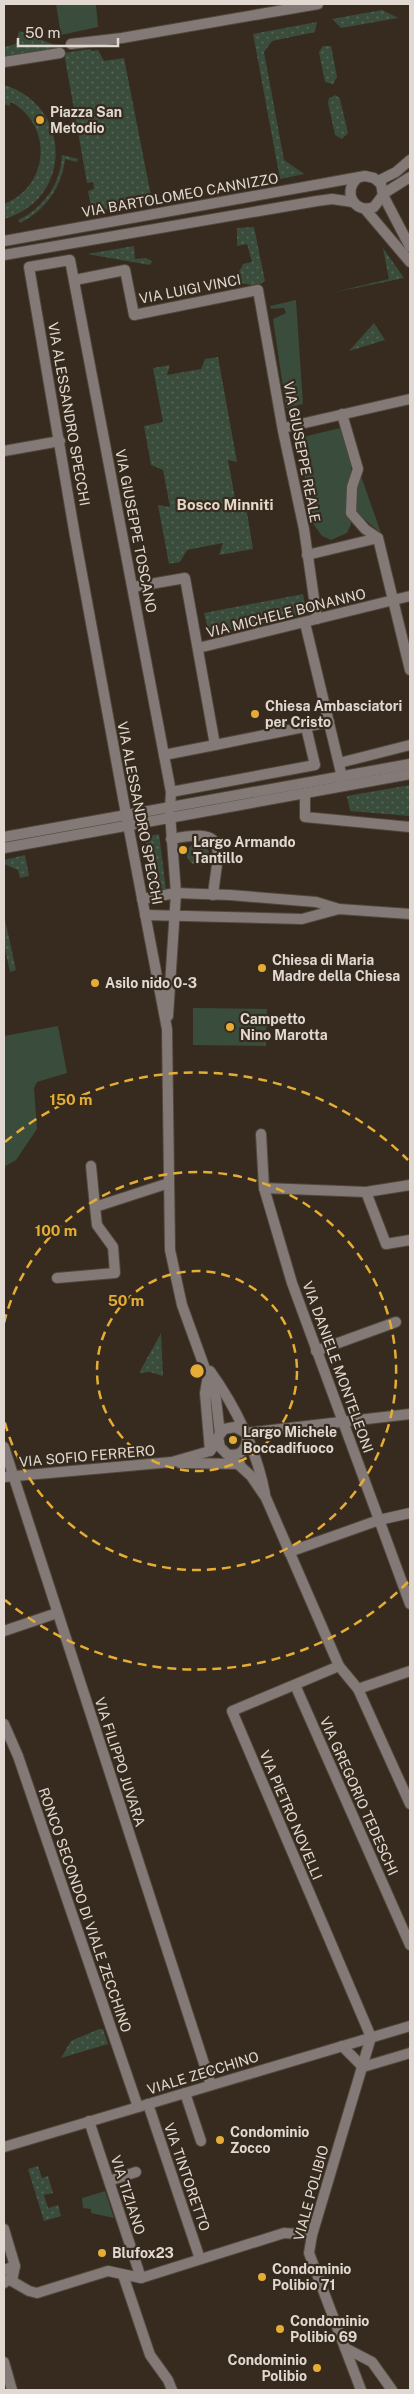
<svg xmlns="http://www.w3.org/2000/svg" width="414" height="2394" font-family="'Public Sans',sans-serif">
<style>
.green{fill:#3a4c3c}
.garden{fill:url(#garden-dots)}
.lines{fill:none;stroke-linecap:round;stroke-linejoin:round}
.minor-casing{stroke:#51473b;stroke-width:12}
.tertiary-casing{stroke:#51473b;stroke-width:12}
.minor{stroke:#837a77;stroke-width:10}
.tertiary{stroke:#837a77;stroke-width:10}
.ring{fill:none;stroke:#e5ad35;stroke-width:2.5;stroke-dasharray:9 6}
.poi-dot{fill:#e5ad35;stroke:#362b1e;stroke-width:2}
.labels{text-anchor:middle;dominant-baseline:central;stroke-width:4.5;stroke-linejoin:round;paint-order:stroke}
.poi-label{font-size:14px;font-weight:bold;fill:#e1d9d1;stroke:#362b1e;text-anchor:start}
.street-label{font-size:14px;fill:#e1d9d1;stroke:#362b1e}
.neighbourhood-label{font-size:15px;font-weight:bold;fill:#e6d8c8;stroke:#362b1e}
.centre{fill:#e5ad35;stroke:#362b1e;stroke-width:2.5}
.ring-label{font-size:15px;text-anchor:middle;font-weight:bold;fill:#e5ad35;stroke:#362b1e;stroke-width:4.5;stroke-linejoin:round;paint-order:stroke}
</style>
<defs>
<pattern id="garden-dots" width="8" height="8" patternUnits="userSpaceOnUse" patternTransform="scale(1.25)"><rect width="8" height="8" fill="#3a4c3c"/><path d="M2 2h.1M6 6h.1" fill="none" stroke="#566557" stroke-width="1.8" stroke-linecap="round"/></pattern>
</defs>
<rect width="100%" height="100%" fill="#362b1e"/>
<g class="green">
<path d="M 56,4 L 96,4 L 98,27 L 61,35 Z"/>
<path d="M 296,300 L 303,404 L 286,408 L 273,319 L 286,313 L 284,308 L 271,309 L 270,306 Z"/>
<path d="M 340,428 L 351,462 L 351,524 L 347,533 L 331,540 L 322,536 L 312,522 L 299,441 L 303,437 Z"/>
<path d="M 361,476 L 381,533 L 354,511 L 358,478 Z"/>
<path d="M 193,1008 L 267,1009 L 266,1046 L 193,1045 Z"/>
<path d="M 58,1026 L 67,1073 L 37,1082 L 34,1088 L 37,1129 L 16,1160 L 4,1167 L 4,1036 Z"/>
<path d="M 105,2191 L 114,2218 L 91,2213 L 91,2209 L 83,2208 L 82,2198 Z"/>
</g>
<g class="garden">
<path d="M 382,10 L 398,18 L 341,28 L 332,19 Z"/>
<path d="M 317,22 L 315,32 L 272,41 L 264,52 L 284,160 L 304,174 L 280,179 L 253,34 Z"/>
<path d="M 19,31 L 63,48 L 4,57 L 4,47 L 16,44 Z"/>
<path d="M 323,46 L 331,46 L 337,77 L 333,84 L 325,82 L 319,52 Z"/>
<path d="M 90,49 L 92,51 L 98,50 L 104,61 L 124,58 L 152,201 L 92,212 L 88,191 L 94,189 L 93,182 L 87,183 L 64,53 Z"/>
<path d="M 4,85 C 72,105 74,200 4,219 L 4,204 C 49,187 54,126 11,102 L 9,106 L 4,104 Z"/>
<path d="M 336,95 L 340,99 L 348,133 L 342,139 L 335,135 L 328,103 L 329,98 Z"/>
<path d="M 62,155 L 78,159 L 77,162 L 65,159 C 62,187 45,211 20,223 L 18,220 C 44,208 61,183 62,155 Z"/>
<path d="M 254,227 L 265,281 L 257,286 L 230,281 L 237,276 L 243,264 L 252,262 L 247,244 L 237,246 L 237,228 Z"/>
<path d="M 134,246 L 135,259 L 146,258 L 152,261 L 150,265 L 87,254 Z"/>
<path d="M 383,248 L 404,278 L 331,293 L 389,279 Z"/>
<path d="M 374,323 L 385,340 L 349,351 Z"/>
<path d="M 218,357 L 237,462 L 228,460 L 235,498 L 245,501 L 253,549 L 219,555 L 223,543 L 187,550 L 180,562 L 169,564 L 158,505 L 170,507 L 163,470 L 151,465 L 144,426 L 163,422 L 153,368 L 170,365 L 167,375 L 201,369 L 205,359 Z"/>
<path d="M 303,594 L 307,613 L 209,635 L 204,613 Z"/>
<path d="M 410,785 L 410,816 L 350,811 L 347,796 Z"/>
<path d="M 159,834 L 166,889 L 153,891 L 145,837 Z"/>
<circle cx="198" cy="854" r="11"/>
<path d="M 25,855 L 29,876 L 20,878 L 18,870 L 4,864 L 4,860 Z"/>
<path d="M 4,915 L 16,970 L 10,972 L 4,944 Z"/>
<path d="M 161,1333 L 163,1376 L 150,1372 L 139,1373 Z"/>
<path d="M 99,2029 L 103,2029 L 108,2044 L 61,2058 L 71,2041 Z"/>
<path d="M 38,2166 L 42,2178 L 48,2176 L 53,2193 L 44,2195 L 48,2208 L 58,2205 L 61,2216 L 44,2221 L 28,2169 Z"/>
</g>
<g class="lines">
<g class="minor-casing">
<g id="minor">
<path d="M 71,44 L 122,38 L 318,4"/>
<path d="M 4,62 L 60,53"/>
<path d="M 378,181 L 396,172 L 410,160"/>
<path d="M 383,194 L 410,177"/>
<path d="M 75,280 L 125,270 L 134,315 L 258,290 L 283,431 L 304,529 L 317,619"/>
<path d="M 342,414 L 358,469 L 352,487 L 351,513 L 365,529 L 378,538 L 410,670"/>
<path d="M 283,428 L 410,399"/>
<path d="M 4,451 L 60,441"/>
<path d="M 307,555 L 378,538"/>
<path d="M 133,587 L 185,578 L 215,745 L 164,755"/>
<path d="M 305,623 L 342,777"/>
<path d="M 198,648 L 410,596"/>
<path d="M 215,745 L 329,722"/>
<path d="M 339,763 L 410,745"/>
<path d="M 171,792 L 315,765 L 306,727"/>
<path d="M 305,794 L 305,817 L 410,827"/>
<path d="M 126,814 L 75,536 L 29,267 L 70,260 L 171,792 L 170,808"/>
<path d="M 171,839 C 231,827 218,848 213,895"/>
<path d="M 261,1134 L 264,1188 L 292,1283 L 410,1604"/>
<path d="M 91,1166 L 95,1207"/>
<path d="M 264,1188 L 366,1192 L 410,1185"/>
<path d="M 366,1192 L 386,1244 L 410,1240"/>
<path d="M 57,1278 L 115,1273 L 113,1247 L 97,1225 L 95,1207 L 169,1183"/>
<path d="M 316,1351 L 396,1322"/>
<path d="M 245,1433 L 410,1414"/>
<path d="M 4,1447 L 211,2085"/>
<path d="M 289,1552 L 379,1520 L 410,1513"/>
<path d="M 4,1631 L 57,1613"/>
<path d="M 295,1685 L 410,1945"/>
<path d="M 358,1689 L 410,1671"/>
<path d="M 4,1724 L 18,1756 L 138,2107"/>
<path d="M 363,2067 L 410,2053"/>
<path d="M 185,2093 L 201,2141"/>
<path d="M 148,2104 L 200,2259"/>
<path d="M 89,2121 L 141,2278"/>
<path d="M 109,2181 L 136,2172"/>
<path d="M 4,2270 L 15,2266"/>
<path d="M 123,2275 L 150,2355 L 168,2380 L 172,2390"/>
<path d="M 10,2280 L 29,2291 L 37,2293 L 108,2271 L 141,2278 L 284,2233 L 312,2235"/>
<path d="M 345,2348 L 361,2390"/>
</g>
</g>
<g class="tertiary-casing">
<g id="tertiary">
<path d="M 359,177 C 341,190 354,215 374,207 L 383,195"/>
<path d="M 365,209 L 410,262"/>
<path d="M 4,241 L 365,176 L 374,178 L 381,184 L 383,195 L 410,247"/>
<path d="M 4,255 L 317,201 L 332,199 L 353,202"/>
<path d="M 126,814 L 167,1029 L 170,1250 L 182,1305 L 216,1399 L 220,1434"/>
<path d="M 4,837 L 410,764"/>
<path d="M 4,848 L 410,774"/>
<path d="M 142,899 L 176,893 L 230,895 L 316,902 L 339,909"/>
<path d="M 145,915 L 302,919 L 339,909 L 410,914"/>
<path d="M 168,1016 L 176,893 L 170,814"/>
<path d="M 210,1371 C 236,1407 257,1451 265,1494"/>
<path d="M 208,1376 L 205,1393 L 210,1451"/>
<path d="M 244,1432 L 235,1427 L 224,1429 L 218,1437 L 220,1447 L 227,1454 C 239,1457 246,1451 247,1439"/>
<path d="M 227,1454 L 251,1476 L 266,1498 L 339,1666 L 358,1689 L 410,1804"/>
<path d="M 180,1463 L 240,1464"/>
<path d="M 4,1477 L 172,1462 L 210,1451 L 218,1440"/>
<path d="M 339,1666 L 232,1711 L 371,2037"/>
<path d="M 371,2037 L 312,2235 L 309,2253 L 345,2348 L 372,2362 L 392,2390"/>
<path d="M 342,2046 L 363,2067"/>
<path d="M 4,2147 L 410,2026"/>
<path d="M 4,2229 L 15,2266 L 13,2276 L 4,2283"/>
<path d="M 4,2362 L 12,2390"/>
</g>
</g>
<use href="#minor" class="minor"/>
<use href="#tertiary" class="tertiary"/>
</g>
<g class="ring">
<circle cx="197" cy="1371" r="100"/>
<path d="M4 1323A199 199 0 1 1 4 1419"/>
<path d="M408 1582A299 299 0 0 1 5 1600M5 1142A299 299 0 0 1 408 1160"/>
</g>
<g class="poi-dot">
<circle cx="40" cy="120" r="5"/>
<circle cx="255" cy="714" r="5"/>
<circle cx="183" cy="850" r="5"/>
<circle cx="262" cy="968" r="5"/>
<circle cx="95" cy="983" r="5"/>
<circle cx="230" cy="1027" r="5"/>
<circle cx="233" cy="1440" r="5"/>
<circle cx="220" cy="2140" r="5"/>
<circle cx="102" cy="2253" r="5"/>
<circle cx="262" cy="2277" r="5"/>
<circle cx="280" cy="2329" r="5"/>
<circle cx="317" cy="2368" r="5"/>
</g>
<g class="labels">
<g class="poi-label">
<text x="50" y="112">Piazza San<tspan x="50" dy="16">Metodio</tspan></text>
<text x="265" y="706">Chiesa Ambasciatori<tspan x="265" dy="16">per Cristo</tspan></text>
<text x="193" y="842">Largo Armando<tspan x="193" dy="16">Tantillo</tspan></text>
<text x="272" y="960">Chiesa di Maria<tspan x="272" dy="16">Madre della Chiesa</tspan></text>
<text x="105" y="983">Asilo nido 0-3</text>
<text x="240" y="1019">Campetto<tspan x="240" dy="16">Nino Marotta</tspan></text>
<text x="243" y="1432">Largo Michele<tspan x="243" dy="16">Boccadifuoco</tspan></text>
<text x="230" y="2132">Condominio<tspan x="230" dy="16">Zocco</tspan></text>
<text x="112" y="2253">Blufox23</text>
<text x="272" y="2269">Condominio<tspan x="272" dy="16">Polibio 71</tspan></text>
<text x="290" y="2321">Condominio<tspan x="290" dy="16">Polibio 69</tspan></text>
<text x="307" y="2360" text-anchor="end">Condominio<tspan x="307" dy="16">Polibio</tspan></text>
</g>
<g class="street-label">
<text transform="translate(180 195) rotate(-10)">VIA BARTOLOMEO CANNIZZO</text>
<text transform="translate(190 289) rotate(-11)">VIA LUIGI VINCI</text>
<text transform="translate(69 414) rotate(80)">VIA ALESSANDRO SPECCHI</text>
<text transform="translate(302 452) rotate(79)">VIA GIUSEPPE REALE</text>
<text transform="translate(136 531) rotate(79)">VIA GIUSEPPE TOSCANO</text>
<text transform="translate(286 613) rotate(-14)">VIA MICHELE BONANNO</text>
<text transform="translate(140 813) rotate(79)">VIA ALESSANDRO SPECCHI</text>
<text transform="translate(338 1367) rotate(70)">VIA DANIELE MONTELEONI</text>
<text transform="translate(87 1456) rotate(-5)">VIA SOFIO FERRERO</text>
<text transform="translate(120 1762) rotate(72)">VIA FILIPPO JUVARA</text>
<text transform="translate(359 1796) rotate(66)">VIA GREGORIO TEDESCHI</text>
<text transform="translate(291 1815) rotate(67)">VIA PIETRO NOVELLI</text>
<text transform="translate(85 1910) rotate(71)">RONCO SECONDO DI VIALE ZECCHINO</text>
<text transform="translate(203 2073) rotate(-17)">VIALE ZECCHINO</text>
<text transform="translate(187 2177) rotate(71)">VIA TINTORETTO</text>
<text transform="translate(311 2193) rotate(-75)">VIALE POLIBIO</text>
<text transform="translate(128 2195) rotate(72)">VIA TIZIANO</text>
</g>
<g class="neighbourhood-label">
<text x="225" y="504">Bosco Minniti</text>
</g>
</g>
<circle cx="197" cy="1371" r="8" class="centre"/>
<g class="ring-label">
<text x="71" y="1105">150 m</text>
<text x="56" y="1236">100 m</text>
<text x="126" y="1306">50 m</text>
</g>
<rect width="414" height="2394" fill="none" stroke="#e1d9d1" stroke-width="10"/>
<path d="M18 38v8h100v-8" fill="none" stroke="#e1d9d1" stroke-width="2.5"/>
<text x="25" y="38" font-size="15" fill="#e1d9d1" stroke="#362b1e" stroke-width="4" paint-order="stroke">50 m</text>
</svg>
